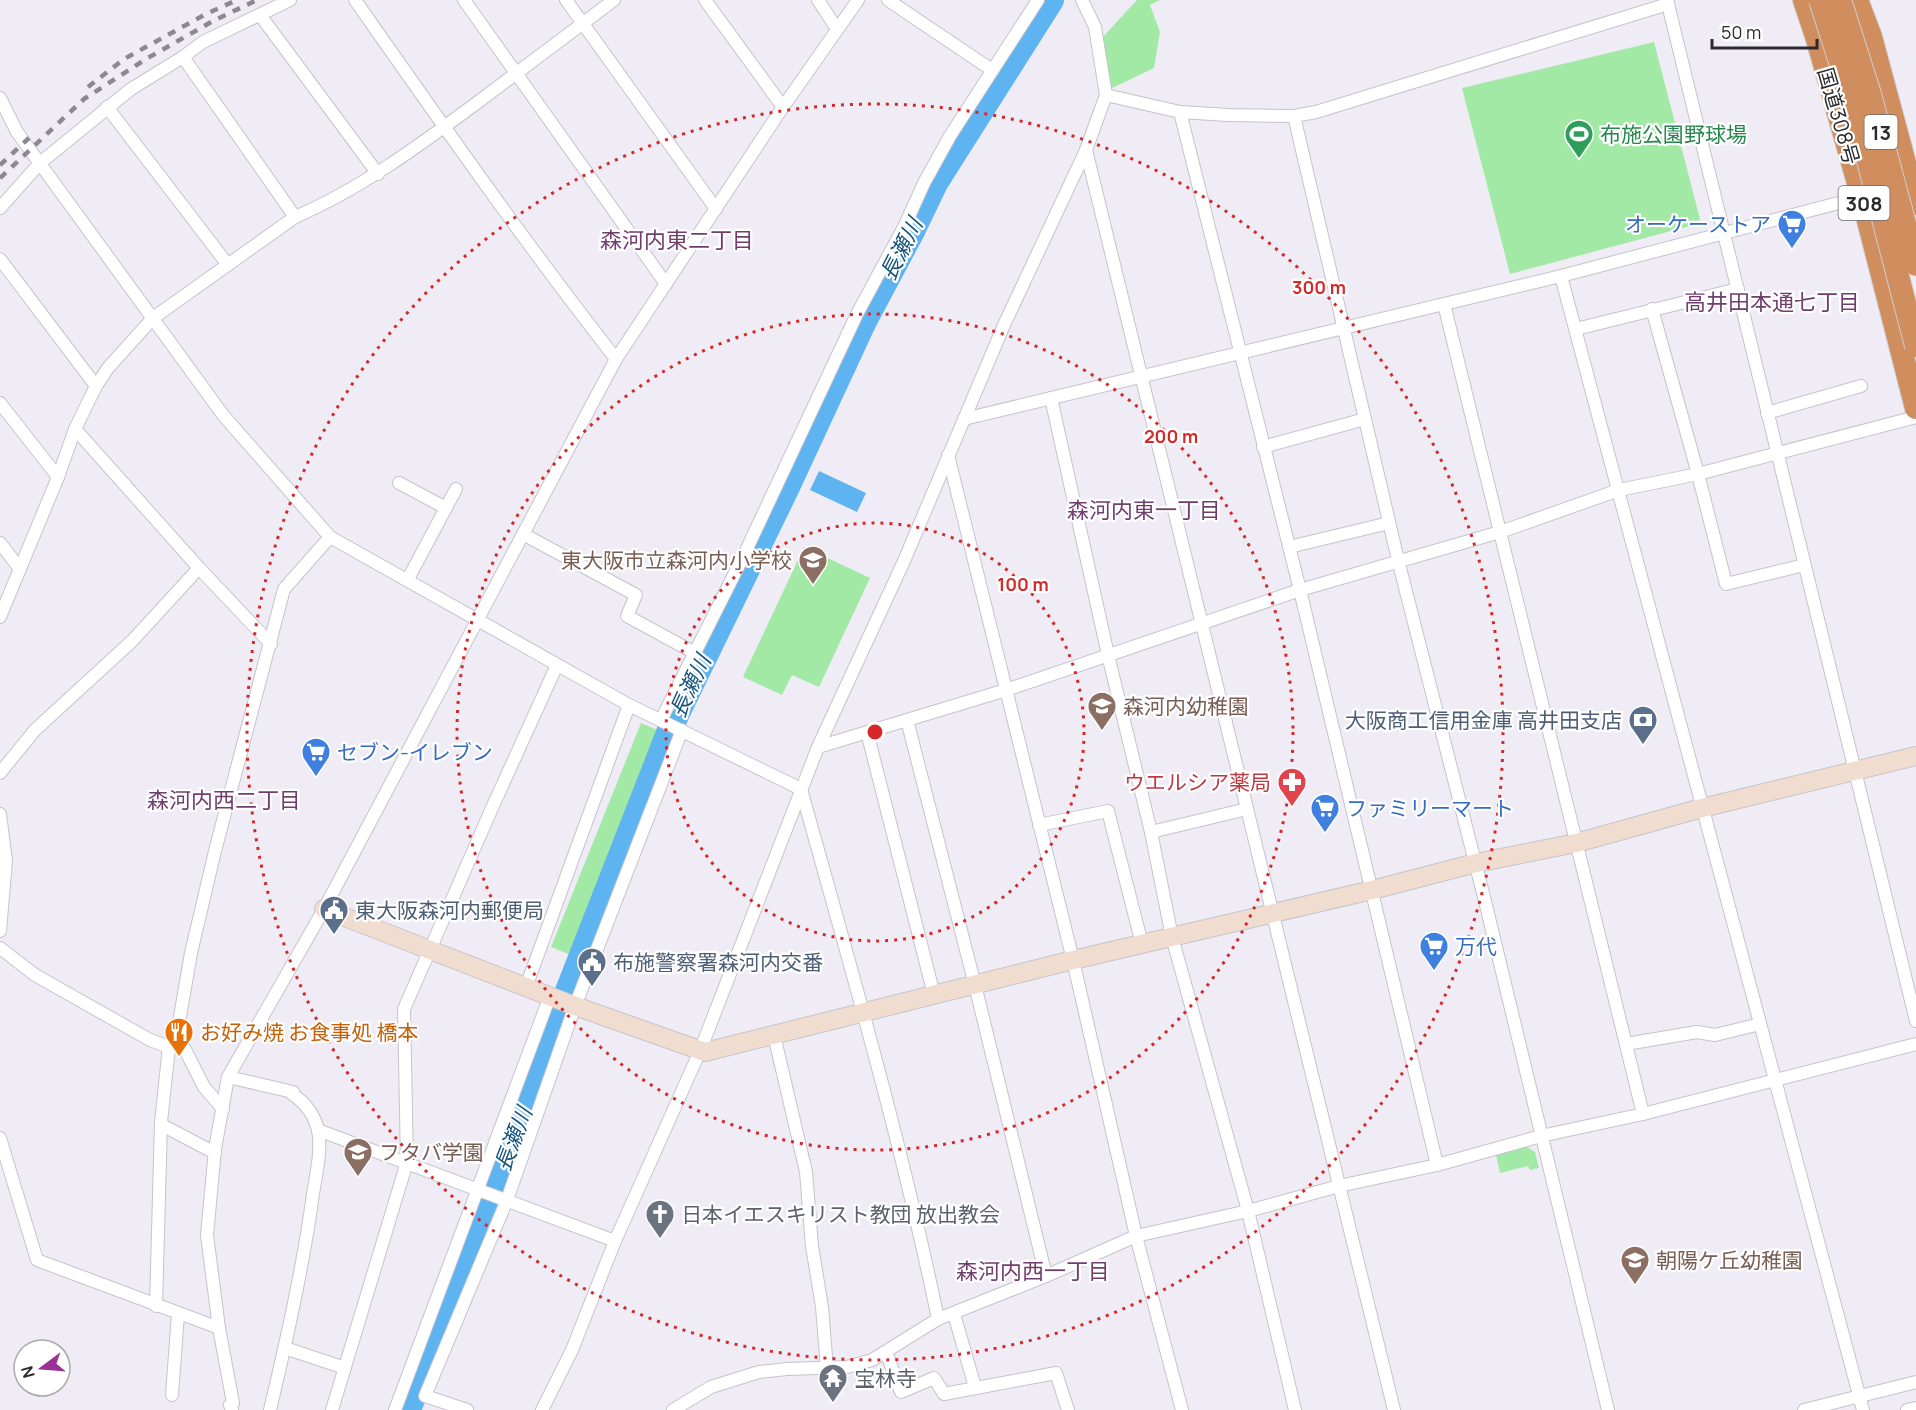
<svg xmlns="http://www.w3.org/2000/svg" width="1916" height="1410" font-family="Manrope,'Noto Sans JP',sans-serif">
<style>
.green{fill:#a3e9a6}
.water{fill:#5eb3f1}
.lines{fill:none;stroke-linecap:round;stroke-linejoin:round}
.river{stroke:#5eb3f1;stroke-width:26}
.street-casing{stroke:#c6c3cc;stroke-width:14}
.secondary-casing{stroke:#c6c3cc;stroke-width:20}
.highway-casing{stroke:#cccccd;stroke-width:24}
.street{stroke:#fff;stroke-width:12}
.secondary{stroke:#f1ddcf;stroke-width:18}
.highway{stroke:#d08e5f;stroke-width:22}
.rail{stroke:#8b898f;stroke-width:4.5;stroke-dasharray:8 8;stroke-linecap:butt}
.highway-bridge-casing{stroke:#cccccd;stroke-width:24;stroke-linecap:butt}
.highway-bridge{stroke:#d08e5f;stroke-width:22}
.ring{fill:none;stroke:#d62828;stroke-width:3;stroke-dasharray:3 6}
.labels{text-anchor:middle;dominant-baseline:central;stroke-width:4.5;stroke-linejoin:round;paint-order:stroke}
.shield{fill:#fff;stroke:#6b6a6d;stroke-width:1.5}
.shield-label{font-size:20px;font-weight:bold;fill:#2b2a2e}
.street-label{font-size:21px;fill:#2b2a2e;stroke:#fff}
.leisure-label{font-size:21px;fill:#27864d;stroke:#fff;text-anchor:start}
.shop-label{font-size:21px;fill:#366cbe;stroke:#fff;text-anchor:start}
.education-label{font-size:21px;fill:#785e54;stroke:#fff;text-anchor:start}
.service-label{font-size:21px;fill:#4e5e75;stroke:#fff;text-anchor:start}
.health-label{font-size:21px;fill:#be3a42;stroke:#fff;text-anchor:end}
.food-label{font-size:21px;fill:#c56008;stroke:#fff;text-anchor:start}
.worship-label{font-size:21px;fill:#5b616d;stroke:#fff;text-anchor:start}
.neighbourhood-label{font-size:22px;fill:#713d6e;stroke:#fff}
.water-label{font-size:22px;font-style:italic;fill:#15547c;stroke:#fff}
.centre{fill:#d62828;stroke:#fff;stroke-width:3}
.ring-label{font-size:18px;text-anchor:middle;font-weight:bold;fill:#d62828;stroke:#fff;stroke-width:4.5;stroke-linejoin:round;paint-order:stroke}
</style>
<rect width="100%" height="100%" fill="#efecf5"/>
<g class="green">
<path d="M 1137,0 L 1160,0 L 1150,5 L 1160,32 L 1154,68 L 1110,89 L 1101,39 Z"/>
<path d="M 1654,42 L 1701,223 L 1510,274 L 1462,88 Z"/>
<path d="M 804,547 L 870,578 L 819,687 L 792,675 L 782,695 L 743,677 Z"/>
<path d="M 641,723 L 662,732 L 571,955 L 551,947 Z"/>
<path d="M 1527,1147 L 1535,1152 L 1539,1168 L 1530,1170 L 1528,1166 L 1500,1173 L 1496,1155 Z"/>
</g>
<path class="water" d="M 819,471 L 866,493 L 857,512 L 810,490 Z"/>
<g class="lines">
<path class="river" d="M 408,1410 L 498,1170 L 676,715 L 786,489 L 863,323 L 911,233 L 935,183 L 1051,0"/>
<g class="street-casing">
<g id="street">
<path d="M 355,0 C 440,121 525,243 616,359"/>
<path d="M 464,0 L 666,284"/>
<path d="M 566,0 L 716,209"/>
<path d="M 705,0 L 783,107"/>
<path d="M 818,0 L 837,29"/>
<path d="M 888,0 L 992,70"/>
<path d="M 1667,0 L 1916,1021"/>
<path d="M 260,15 L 378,174"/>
<path d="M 183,57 L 295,217"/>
<path d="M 1106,95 L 1180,112 L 1228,115 L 1294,116 L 1316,112 L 1668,4"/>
<path d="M 0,98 L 17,132 L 223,415 L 330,537 L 629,705 L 801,789 C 850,965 901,1140 938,1319"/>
<path d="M 107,107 L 228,265"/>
<path d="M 1180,112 L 1300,590 L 1437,1165"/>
<path d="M 1294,116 L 1398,560 L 1484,897 L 1608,1410"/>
<path d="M 1086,150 L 1394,1410"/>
<path d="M 0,208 L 40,163 L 131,89 L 183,57 L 203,42 L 290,0"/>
<path d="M 0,259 L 96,386"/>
<path d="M 1561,276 L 1863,1410"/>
<path d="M 1444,304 L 1643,1114"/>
<path d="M 1652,309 L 1698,474 L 1726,584 L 1804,565"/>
<path d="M 1576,329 L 1738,289"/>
<path d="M 1051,398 L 1108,655 L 1151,832 L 1172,937 L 1248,1211 L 1295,1410"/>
<path d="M 0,403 L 58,477"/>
<path d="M 1767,413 L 1861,386"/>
<path d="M 964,419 L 1561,276 L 1865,196"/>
<path d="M 75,429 L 199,568 L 271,644"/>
<path d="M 1263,447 L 1365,419"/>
<path d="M 948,455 L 1073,960 L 1136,1236 L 1182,1410"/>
<path d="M 399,483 L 446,508"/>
<path d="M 523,534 L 636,595 L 627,616 L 695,653"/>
<path d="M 0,543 L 20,569"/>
<path d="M 1289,547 L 1389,523"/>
<path d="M 408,579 L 456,489"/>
<path d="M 0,617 L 58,477 L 75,429 L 96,386 L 108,368 L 153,318 L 295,217 C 360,189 417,147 474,105 C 521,70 567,35 614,0"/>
<path d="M 661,720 L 743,557 L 857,314 L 905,225 L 924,183 L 950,136 L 1038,0"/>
<path d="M 907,720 L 975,985 L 1046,1276"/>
<path d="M 867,732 L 934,995"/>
<path d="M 818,747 L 1006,690 L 1300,590 L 1500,532 L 1619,490 L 1698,474 L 1916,417"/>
<path d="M 0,773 L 35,730 L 132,641 L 199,568"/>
<path d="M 0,814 L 6,861 L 0,931"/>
<path d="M 1039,825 L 1108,811 L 1142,944"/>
<path d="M 1151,832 L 1247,809"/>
<path d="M 0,948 L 35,975 L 150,1040 L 169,1047 L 175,1047"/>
<path d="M 526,987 L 629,705"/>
<path d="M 774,1035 L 806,1172 L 812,1246 L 822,1307 L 827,1369"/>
<path d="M 1626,1044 L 1697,1032 L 1715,1035 L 1760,1024"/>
<path d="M 228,1077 L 293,1092 L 292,1094 C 306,1103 314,1114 318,1130 C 322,1151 316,1174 313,1194 C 303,1267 287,1338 270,1410"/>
<path d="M 223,1109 L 204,1087 L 177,1034 L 191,953 L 215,851 L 284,589 L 330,537"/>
<path d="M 162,1125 L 215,1153"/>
<path d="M 318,1130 L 615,1241"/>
<path d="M 0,1138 L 37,1260 L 219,1328"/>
<path d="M 156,1306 L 161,1122 L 169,1047"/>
<path d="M 954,1314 L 975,1387"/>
<path d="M 285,1348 L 345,1368"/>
<path d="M 886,1352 L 901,1392 L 934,1378 L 944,1394 L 1056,1373 L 1068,1410"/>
<path d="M 172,1395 L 178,1314"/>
<path d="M 232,1410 L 230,1405 L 233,1403 L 219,1328 L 207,1235 L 215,1149 L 228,1077 L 324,909 L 616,359 L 783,107 L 858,0"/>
<path d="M 332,1410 L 407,1162 L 404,1009 L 492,808 L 557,665"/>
<path d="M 395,1410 L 550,996"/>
<path d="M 467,1410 L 425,1396 L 507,1200 L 575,1006 L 682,730"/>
<path d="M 542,1410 L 572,1350 L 615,1241 L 700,1051 L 818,747 L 904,561 L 1004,325 L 1086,150 L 1106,95 L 1095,27 L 1082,0"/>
<path d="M 673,1410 L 711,1387 L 759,1372 L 787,1369 L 847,1367 L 872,1360 L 938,1319 L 1046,1276 L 1136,1236 L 1248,1211 L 1339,1186 L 1437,1165 L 1541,1136 L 1643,1114 L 1916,1044"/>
<path d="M 1804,1410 L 1916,1382"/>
<path d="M 1907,1410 L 1916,1408"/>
</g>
</g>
<g class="secondary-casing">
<path id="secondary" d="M 324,909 L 575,1006 L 705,1052 L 1073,960 L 1372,890 L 1476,863 L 1576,843 L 1702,808 L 1916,756"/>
</g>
<g class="highway-casing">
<g id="highway">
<path d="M 1804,0 L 1817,39 L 1862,197 L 1916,408"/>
<path d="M 1857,0 L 1871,37 L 1916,204"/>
</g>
</g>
<use href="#street" class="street"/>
<use href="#secondary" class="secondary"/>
<use href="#highway" class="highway"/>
<g class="rail">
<path d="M 88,87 L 124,59 L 206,14 L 237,0"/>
<path d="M 0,165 L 29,138"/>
<path d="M 0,178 L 84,99 L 146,59 L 213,21 L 257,0"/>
</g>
<g class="highway-bridge-casing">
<g id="highway-bridge">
<path d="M 1820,0 L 1852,99 L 1916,346"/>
<path d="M 1840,0 L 1870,94 L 1916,265"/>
</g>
</g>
<use href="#highway-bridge" class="highway-bridge"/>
</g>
<g class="ring">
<circle cx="875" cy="732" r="209"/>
<circle cx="875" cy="732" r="418"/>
<circle cx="875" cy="732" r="628"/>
</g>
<defs>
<g id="stadium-pin" transform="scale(1.5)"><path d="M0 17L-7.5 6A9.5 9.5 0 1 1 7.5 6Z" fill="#2e9e5b" stroke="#fff"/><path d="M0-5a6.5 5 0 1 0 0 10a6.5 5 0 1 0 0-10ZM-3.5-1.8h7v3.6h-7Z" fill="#fff"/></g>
<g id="supermarket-pin" transform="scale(1.5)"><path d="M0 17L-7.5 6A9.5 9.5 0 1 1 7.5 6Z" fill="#3f7fe0" stroke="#fff"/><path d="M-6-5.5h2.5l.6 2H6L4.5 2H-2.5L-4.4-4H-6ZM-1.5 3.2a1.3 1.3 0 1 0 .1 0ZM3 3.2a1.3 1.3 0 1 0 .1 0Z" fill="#fff"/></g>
<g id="school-pin" transform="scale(1.5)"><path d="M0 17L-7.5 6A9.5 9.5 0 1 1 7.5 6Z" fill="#8d6e63" stroke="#fff"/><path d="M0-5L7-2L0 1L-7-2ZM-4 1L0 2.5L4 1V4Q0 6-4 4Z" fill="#fff"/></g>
<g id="bank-pin" transform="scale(1.5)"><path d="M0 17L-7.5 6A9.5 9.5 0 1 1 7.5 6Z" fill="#5c6f8a" stroke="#fff"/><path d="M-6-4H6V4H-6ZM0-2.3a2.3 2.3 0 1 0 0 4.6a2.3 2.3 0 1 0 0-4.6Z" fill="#fff"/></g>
<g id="pharmacy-pin" transform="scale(1.5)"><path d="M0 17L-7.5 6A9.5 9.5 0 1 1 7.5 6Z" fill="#e0444e" stroke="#fff"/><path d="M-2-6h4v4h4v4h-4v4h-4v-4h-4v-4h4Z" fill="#fff"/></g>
<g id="civic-pin" transform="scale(1.5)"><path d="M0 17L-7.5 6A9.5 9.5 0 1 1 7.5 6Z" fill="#5c6f8a" stroke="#fff"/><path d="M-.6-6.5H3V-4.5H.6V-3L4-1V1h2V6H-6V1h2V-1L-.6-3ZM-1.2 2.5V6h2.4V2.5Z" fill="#fff"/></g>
<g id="restaurant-pin" transform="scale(1.5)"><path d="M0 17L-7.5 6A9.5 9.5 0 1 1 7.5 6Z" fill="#e8710a" stroke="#fff"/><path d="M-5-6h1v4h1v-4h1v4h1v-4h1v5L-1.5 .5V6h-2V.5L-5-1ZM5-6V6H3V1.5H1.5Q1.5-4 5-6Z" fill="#fff"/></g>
<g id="church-pin" transform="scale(1.5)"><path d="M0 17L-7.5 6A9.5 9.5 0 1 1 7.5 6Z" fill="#6b7280" stroke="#fff"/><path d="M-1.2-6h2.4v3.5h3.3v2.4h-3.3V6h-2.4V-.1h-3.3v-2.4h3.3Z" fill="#fff"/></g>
<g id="temple-pin" transform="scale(1.5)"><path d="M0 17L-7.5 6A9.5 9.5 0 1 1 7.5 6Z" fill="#6b7280" stroke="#fff"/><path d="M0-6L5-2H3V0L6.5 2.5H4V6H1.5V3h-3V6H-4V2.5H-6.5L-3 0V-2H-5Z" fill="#fff"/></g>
</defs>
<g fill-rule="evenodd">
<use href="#stadium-pin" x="1579" y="134"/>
<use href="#supermarket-pin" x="1792" y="224"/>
<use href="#school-pin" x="813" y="560"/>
<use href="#school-pin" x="1102" y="706"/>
<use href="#bank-pin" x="1643" y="720"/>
<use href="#supermarket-pin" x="316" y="752"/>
<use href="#pharmacy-pin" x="1292" y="782"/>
<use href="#supermarket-pin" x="1325" y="808"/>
<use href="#civic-pin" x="334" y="910"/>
<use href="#supermarket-pin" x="1434" y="946"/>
<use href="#civic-pin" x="592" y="962"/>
<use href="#restaurant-pin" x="179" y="1032"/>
<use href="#school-pin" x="358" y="1152"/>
<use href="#church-pin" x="660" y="1214"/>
<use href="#school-pin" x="1635" y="1260"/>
<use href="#temple-pin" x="833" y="1378"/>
</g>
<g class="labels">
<g class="shield">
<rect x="1864.5" y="115" width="33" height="34" rx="4.5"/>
<rect x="1838.5" y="186" width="51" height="34" rx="4.5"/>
</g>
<g class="shield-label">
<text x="1881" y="132">13</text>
<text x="1864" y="203">308</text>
</g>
<g class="street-label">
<text transform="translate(1839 116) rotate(74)">国道308号</text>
</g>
<g class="leisure-label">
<text x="1600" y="134">布施公園野球場</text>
</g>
<g class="shop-label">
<text x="1771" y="224" text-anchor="end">オーケーストア</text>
<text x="337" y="752">セブン-イレブン</text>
<text x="1346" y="808">ファミリーマート</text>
<text x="1455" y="946">万代</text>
</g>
<g class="education-label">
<text x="792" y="560" text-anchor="end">東大阪市立森河内小学校</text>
<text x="1123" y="706">森河内幼稚園</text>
<text x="379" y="1152">フタバ学園</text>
<text x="1656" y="1260">朝陽ケ丘幼稚園</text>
</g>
<g class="service-label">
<text x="1622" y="720" text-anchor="end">大阪商工信用金庫 高井田支店</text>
<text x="355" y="910">東大阪森河内郵便局</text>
<text x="613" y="962">布施警察署森河内交番</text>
</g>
<g class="health-label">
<text x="1271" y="782">ウエルシア薬局</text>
</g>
<g class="food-label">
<text x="200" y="1032">お好み焼 お食事処 橋本</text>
</g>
<g class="worship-label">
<text x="681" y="1214">日本イエスキリスト教団 放出教会</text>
<text x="854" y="1378">宝林寺</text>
</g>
<g class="neighbourhood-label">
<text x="677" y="240">森河内東二丁目</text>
<text x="1772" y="302">高井田本通七丁目</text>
<text x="1144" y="510">森河内東一丁目</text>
<text x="224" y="800">森河内西二丁目</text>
<text x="1033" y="1271">森河内西一丁目</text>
</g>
<g class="water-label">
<text transform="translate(901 249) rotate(-63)">長瀬川</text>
<text transform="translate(690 686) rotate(-65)">長瀬川</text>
<text transform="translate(513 1139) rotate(-69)">長瀬川</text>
</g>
</g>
<circle cx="875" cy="732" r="9" class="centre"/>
<g class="ring-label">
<text x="1319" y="294">300 m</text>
<text x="1171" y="443">200 m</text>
<text x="1023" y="591">100 m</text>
</g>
<g transform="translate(42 1368) rotate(254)"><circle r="28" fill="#ffffff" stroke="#aaaaab" stroke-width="1.5"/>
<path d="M0-4.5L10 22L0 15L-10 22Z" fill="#9b3397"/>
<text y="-9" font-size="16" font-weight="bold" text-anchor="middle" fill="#2b2a2e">N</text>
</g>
<path d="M1712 39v9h105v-9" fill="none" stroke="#2b2a2e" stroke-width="3"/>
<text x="1721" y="39" font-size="18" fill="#2b2a2e" stroke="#ffffff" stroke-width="4.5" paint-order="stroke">50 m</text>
</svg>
